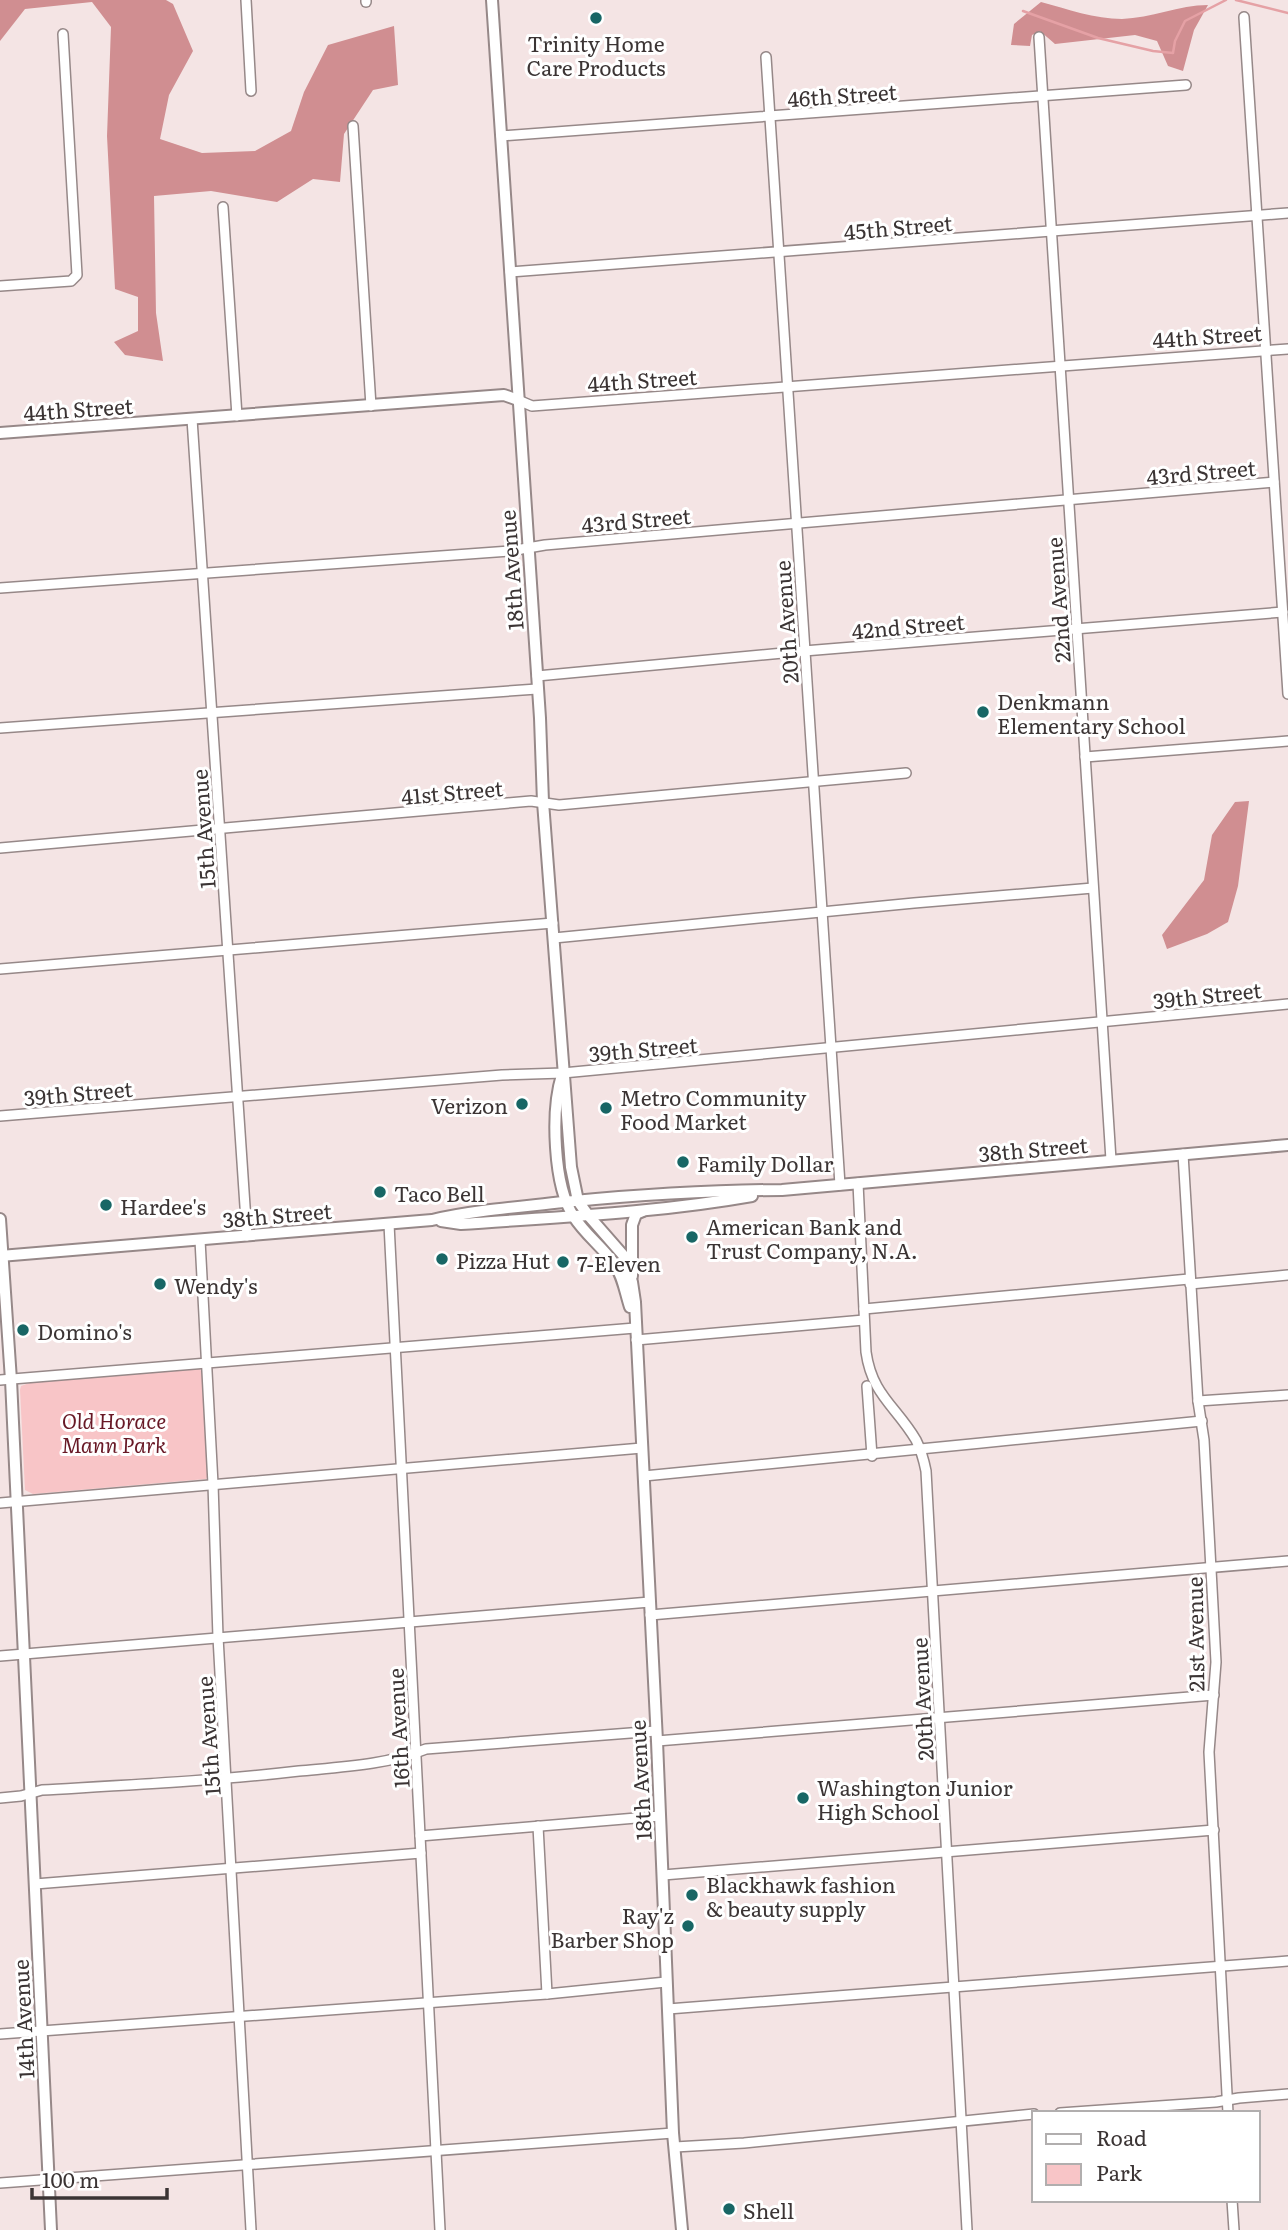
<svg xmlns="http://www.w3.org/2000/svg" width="1288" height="2230" font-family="Literata,serif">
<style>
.green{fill:#f8c5c7}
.forest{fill:#d08e91}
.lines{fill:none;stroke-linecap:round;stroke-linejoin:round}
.stream{stroke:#e5a1a5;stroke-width:2.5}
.minor-casing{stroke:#968888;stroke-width:12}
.tertiary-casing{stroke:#968888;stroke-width:14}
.minor{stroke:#fff;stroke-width:9}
.tertiary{stroke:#fff;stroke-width:10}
.poi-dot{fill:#186665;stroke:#fff;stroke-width:2.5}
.labels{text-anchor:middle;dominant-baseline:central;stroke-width:6;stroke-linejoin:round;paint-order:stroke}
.poi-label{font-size:21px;fill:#3b3434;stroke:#fff;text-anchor:start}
.street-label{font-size:21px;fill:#3b3434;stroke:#fff}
.park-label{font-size:21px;font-style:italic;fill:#681926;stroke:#fff}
</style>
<rect width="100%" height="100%" fill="#f4e4e4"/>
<path class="green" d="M 196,1369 L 200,1369 L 203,1376 L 208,1475 L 206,1479 L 33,1494 L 25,1490 L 20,1390 L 21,1386 L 32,1382 Z"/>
<g class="forest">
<path d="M 0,0 L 166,0 L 173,4 L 193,51 L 169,95 L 160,139 L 202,153 L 255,151 L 291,131 L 304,92 L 328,45 L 394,26 L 398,85 L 373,90 L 344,134 L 340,182 L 313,179 L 277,202 L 211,191 L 154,196 L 156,313 L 163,361 L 125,355 L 114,342 L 138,331 L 138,297 L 115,289 L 107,136 L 111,27 L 92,2 L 25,9 L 0,41 Z"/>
<path d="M 1041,2 C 1067,9 1095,19 1122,19 C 1151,18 1179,5 1208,5 L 1194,30 L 1183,71 L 1168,66 L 1157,41 L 1135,35 L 1055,44 L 1040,31 L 1032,35 L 1030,46 L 1011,45 L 1014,24 Z"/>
<path d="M 1249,801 L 1238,886 L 1228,922 L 1207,934 L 1167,949 L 1162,935 L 1204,880 L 1212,835 L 1235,802 Z"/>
</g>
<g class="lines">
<g class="stream">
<path d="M 1236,0 L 1288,13"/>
<path d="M 1023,11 L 1098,38 L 1153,51 L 1173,53 L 1175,41 L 1185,21 L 1226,0"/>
</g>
<g class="minor-casing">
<g id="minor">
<path d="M 246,0 L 251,91"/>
<path d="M 366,0 L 366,2"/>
<path d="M 1244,17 L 1288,694"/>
<path d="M 1039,37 L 1111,1160"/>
<path d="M 766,57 L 840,1185"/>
<path d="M 353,126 L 371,406"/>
<path d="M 501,136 L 1186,85"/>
<path d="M 223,207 L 237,416"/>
<path d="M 510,272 L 1288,213"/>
<path d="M 0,286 L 71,281 L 77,275 L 63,34"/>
<path d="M 518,400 L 532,406 L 1288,349"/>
<path d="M 192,419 L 247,1236"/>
<path d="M 0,588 L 510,551 L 545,545 L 1274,482"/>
<path d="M 537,676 L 804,651 L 1283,612"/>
<path d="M 0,728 L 537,689"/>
<path d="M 1085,757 L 1288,741"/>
<path d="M 0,848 L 531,801 L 559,805 L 906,773"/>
<path d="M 554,938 L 914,903 L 1093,888"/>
<path d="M 0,969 L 553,923"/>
<path d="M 0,1116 L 502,1075 L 563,1073 L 1288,1004"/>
<path d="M 1183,1154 L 1198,1401 L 1204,1440 L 1216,1662 L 1209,1752 L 1228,2113"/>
<path d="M 858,1183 L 866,1352 C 872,1395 896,1406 916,1440 C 921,1450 924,1461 926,1471 L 967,2230"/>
<path d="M 389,1224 L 440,2230"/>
<path d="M 200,1240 L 213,1484 L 218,1637 L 251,2230"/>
<path d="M 1190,1284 L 1288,1275"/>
<path d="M 864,1309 L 1189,1279"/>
<path d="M 636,1340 L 864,1320"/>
<path d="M 0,1380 L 635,1328"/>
<path d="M 867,1386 L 872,1456"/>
<path d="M 1198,1401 L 1288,1395"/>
<path d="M 644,1476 C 830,1459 1016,1439 1202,1421"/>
<path d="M 0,1503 L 642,1448"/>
<path d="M 650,1615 L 1288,1561"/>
<path d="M 0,1656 L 650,1602"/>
<path d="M 657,1741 L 1214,1695"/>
<path d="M 0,1798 L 21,1796 L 42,1790 C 128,1785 214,1781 299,1771 C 341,1767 387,1765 426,1749 L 656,1731"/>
<path d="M 538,1826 L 547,1994"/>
<path d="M 420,1836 L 660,1816"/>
<path d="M 663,1875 L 1214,1830"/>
<path d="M 35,1884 L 421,1853"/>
<path d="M 668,2009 L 1288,1961"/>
<path d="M 0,2034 L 547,1994 L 666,1982"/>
<path d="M 1060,2113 L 1216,2102 L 1239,2098 L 1288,2094"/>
<path d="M 675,2147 L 744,2143 L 1034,2114"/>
<path d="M 0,2183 L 673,2133"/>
<path d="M 1232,2200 L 1234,2230"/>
</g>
</g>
<g class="tertiary-casing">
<g id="tertiary">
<path d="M 492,0 L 540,718 L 543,802 L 571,1167 L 578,1201 L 588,1215 L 623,1255 L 632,1282 L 635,1302 L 657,1741 L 673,2133 L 682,2230"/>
<path d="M 0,433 L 504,395 L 518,400"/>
<path d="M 562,1075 C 551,1110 553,1186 574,1217 C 585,1234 601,1246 613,1262 C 623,1275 625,1292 630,1307"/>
<path d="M 0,1219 L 11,1380 L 51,2230"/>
<path d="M 441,1221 L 461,1224 C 558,1217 656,1213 752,1196"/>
<path d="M 0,1256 L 432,1220 C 475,1210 520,1207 564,1202 C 637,1195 709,1190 782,1190 L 1288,1145"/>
<path d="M 632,1276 L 632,1225 L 636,1214 L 643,1211"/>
</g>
</g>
<use href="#minor" class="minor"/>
<use href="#tertiary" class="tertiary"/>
</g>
<g class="poi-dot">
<circle cx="596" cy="18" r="7"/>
<circle cx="983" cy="712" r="7"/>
<circle cx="522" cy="1104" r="7"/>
<circle cx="606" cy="1108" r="7"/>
<circle cx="683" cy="1162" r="7"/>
<circle cx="380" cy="1192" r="7"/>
<circle cx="106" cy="1205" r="7"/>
<circle cx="692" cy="1237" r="7"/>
<circle cx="442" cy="1259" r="7"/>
<circle cx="563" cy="1262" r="7"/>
<circle cx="160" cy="1284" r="7"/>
<circle cx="23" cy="1330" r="7"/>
<circle cx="803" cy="1798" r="7"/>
<circle cx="692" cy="1895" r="7"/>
<circle cx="688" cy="1926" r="7"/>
<circle cx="729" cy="2209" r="7"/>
</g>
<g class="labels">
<g class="poi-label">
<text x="596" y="42" text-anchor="middle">Trinity Home<tspan x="596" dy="24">Care Products</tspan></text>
<text x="997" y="700">Denkmann<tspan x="997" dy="24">Elementary School</tspan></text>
<text x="620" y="1096">Metro Community<tspan x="620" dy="24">Food Market</tspan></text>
<text x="508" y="1104" text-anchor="end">Verizon</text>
<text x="697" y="1162">Family Dollar</text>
<text x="394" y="1192">Taco Bell</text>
<text x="120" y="1205">Hardee's</text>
<text x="706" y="1225">American Bank and<tspan x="706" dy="24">Trust Company, N.A.</tspan></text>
<text x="456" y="1259">Pizza Hut</text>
<text x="577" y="1262">7-Eleven</text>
<text x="174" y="1284">Wendy's</text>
<text x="37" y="1330">Domino's</text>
<text x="817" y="1786">Washington Junior<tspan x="817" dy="24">High School</tspan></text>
<text x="706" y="1883">Blackhawk fashion<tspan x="706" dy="24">&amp; beauty supply</tspan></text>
<text x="674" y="1914" text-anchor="end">Ray'z<tspan x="674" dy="24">Barber Shop</tspan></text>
<text x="743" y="2209">Shell</text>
</g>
<g class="street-label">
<text transform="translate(842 94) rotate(-4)">46th Street</text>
<text transform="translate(898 226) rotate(-5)">45th Street</text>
<text transform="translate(1207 335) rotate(-4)">44th Street</text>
<text transform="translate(642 379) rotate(-4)">44th Street</text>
<text transform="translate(78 408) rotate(-4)">44th Street</text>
<text transform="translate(1201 471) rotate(-5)">43rd Street</text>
<text transform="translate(636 519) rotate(-5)">43rd Street</text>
<text transform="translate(510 570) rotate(-94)">18th Avenue</text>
<text transform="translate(1057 600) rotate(-94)">22nd Avenue</text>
<text transform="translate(785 622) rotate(-94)">20th Avenue</text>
<text transform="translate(908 625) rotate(-5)">42nd Street</text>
<text transform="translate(452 791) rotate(-5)">41st Street</text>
<text transform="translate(202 829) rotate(-94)">15th Avenue</text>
<text transform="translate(1207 994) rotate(-6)">39th Street</text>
<text transform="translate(643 1048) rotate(-5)">39th Street</text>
<text transform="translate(78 1092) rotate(-5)">39th Street</text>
<text transform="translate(1033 1148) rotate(-5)">38th Street</text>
<text transform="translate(277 1214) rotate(-5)">38th Street</text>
<text transform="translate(1194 1634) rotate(-91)">21st Avenue</text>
<text transform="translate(921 1699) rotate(-93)">20th Avenue</text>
<text transform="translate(397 1728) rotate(-93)">16th Avenue</text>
<text transform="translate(207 1736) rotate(-94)">15th Avenue</text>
<text transform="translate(639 1780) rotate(-93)">18th Avenue</text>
<text transform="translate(22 2019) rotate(-93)">14th Avenue</text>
</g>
<g class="park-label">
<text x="114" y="1419">Old Horace<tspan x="114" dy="24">Mann Park</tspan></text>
</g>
</g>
<rect x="1032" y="2111" width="228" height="91" fill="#ffffff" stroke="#b1aeae" stroke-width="2"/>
<rect x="1046" y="2134" width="35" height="10" fill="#ffffff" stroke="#b1aeae" stroke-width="2"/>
<text x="1096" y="2146" font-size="21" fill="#3b3434">Road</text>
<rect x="1046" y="2164" width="35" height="21" fill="#f8c5c7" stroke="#b1aeae" stroke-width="2"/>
<text x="1096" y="2181" font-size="21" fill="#3b3434">Park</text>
<path d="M32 2188v10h135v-10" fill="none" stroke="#3b3434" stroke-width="3.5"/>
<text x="42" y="2188" font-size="21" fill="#3b3434" stroke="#ffffff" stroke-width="5" paint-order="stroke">100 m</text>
</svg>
